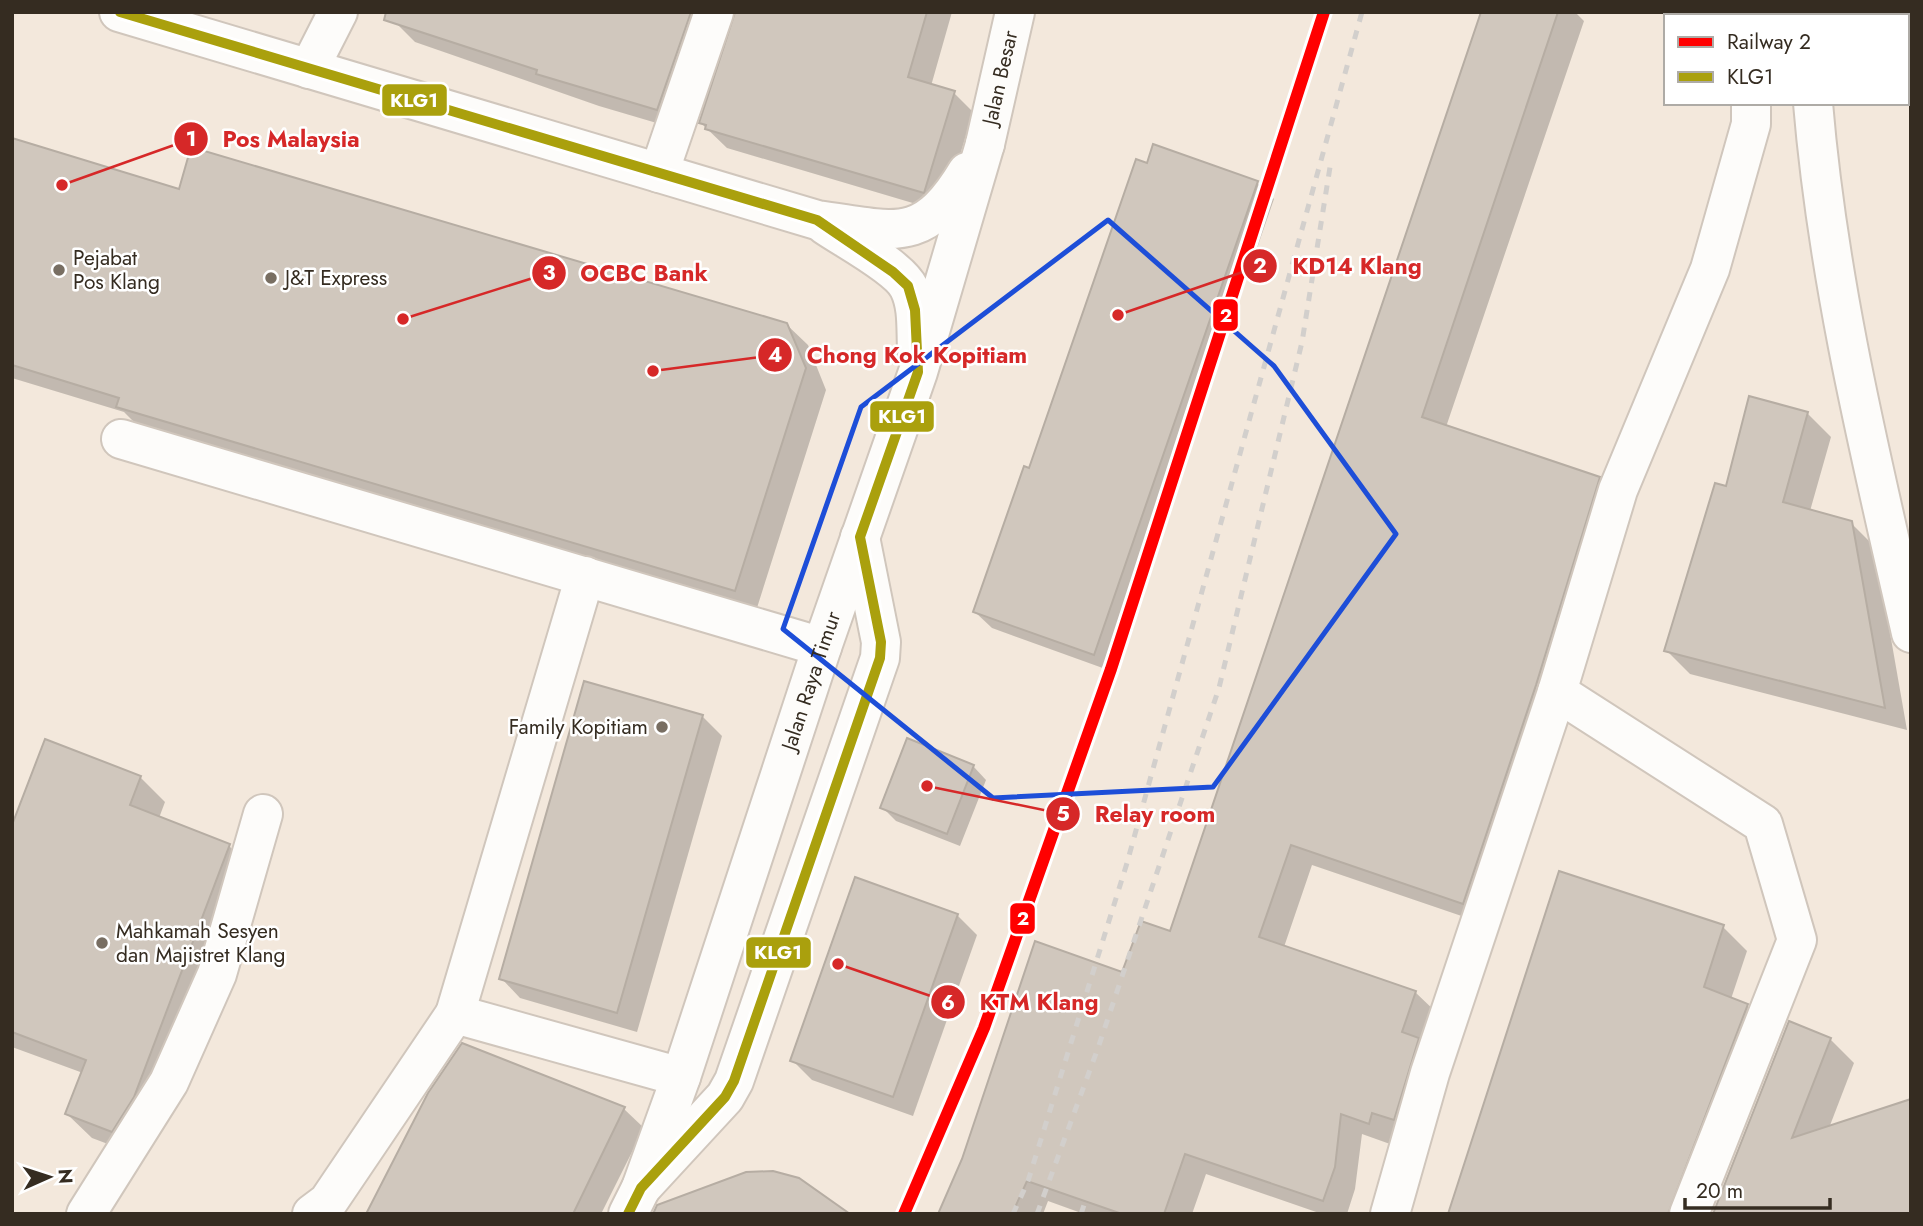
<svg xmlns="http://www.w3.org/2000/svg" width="1923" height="1226" font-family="Jost,sans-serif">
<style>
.shadow{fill:#0003}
.building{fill:#d0c7bd;stroke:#b6ada3;stroke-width:2}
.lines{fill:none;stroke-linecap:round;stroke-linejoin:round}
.minor-casing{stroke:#d0c6bc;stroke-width:42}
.major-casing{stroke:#d0c6bc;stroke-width:42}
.minor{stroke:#fdfcfa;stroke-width:38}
.major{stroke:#fdfcfa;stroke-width:38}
.rail{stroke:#d2cfcc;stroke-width:5;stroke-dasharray:9 9;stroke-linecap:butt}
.bus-1-casing{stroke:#fff;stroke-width:16}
.bus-1{stroke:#aaa00d;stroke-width:10}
.rail-1-casing{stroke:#fff;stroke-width:18}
.rail-1{stroke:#f00;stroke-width:12}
.marked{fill:none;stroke:#1d4ed8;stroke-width:5;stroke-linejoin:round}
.poi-dot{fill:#786e62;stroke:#fff;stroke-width:2.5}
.labels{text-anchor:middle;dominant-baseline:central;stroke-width:5;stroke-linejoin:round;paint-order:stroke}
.street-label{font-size:21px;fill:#352c21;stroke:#fff}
.poi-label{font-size:21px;fill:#352c21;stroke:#fff;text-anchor:start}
.leader{fill:none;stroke:#d62828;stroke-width:2.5}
.callout-dot{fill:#d62828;stroke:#fff;stroke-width:2.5}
.mark-label{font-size:21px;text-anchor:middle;font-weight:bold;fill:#fff}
.callout-label{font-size:23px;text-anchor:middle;font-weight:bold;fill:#d62828;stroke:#fff;stroke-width:5;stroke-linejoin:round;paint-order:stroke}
.line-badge{stroke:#fff;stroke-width:2.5}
.badge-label{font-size:19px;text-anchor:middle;font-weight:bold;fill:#fff}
</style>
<rect width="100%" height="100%" fill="#f3e8dc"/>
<g class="shadow">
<path d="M 399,12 L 725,12 L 677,129 L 599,106 L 415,42 L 395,22 Z"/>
<path d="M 789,12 L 952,12 L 931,86 L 954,93 L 973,112 L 943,212 L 727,148 L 701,123 Z"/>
<path d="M 1482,12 L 1575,12 L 1584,21 L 1446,427 L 1599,478 L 1620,500 L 1485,924 L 1312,865 L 1284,947 L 1415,992 L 1437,1013 L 1390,1144 L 1362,1134 L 1355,1189 L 1347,1214 L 1322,1214 L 1206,1174 L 1192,1214 L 1084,1214 L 1048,1201 L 1043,1214 L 940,1214 L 1123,974 L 1171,933 Z"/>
<path d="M 12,140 L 180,191 L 786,324 L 808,345 L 826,390 L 756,611 L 139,427 L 124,412 L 12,378 Z"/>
<path d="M 1257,183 L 1274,199 L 1111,671 L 992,628 L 975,612 L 1030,470 Z"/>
<path d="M 1807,413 L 1831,437 L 1810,511 L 1851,523 L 1875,547 L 1907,730 L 1690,674 L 1666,650 L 1727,488 Z"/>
<path d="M 702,716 L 722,736 L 637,1032 L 520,998 L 501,978 Z"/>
<path d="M 973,766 L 986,780 L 960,846 L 896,821 L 882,807 Z"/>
<path d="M 140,777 L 165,802 L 159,818 L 229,846 L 254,870 L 137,1155 L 92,1138 L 67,1114 L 83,1073 L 12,1047 L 12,830 Z"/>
<path d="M 957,915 L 977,935 L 913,1116 L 812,1080 L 792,1060 Z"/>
<path d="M 1723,927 L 1747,951 L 1731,999 L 1747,1006 L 1771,1030 L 1699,1214 L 1450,1214 Z"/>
<path d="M 1830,1039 L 1854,1063 L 1829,1128 L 1714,1214 Z"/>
<path d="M 463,1045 L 624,1109 L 644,1128 L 601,1214 L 368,1214 Z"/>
</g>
<g class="building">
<path d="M 386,12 L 691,12 L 657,110 L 536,74 L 537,70 L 384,20 Z"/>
<path d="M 735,12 L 927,12 L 908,77 L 955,91 L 924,193 L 705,129 L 706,125 L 699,123 Z"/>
<path d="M 1481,12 L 1558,12 L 1422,417 L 1600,477 L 1536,685 L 1463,904 L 1291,845 L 1259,937 L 1416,991 L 1402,1032 L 1419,1038 L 1394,1120 L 1372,1113 L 1369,1124 L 1341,1114 L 1335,1167 L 1323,1201 L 1185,1154 L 1164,1214 L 1122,1214 L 1027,1181 L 1012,1214 L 938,1214 L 962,1159 L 1035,941 L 1122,972 L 1141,921 L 1170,931 Z"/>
<path d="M 12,138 L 179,189 L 191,147 L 787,323 L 806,368 L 735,591 L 116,407 L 119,398 L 12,365 Z"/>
<path d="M 1153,144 L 1258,181 L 1094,655 L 973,612 L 1024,466 L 1029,468 L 1136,159 L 1147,163 Z"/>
<path d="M 1749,396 L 1808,412 L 1783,502 L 1852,521 L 1885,708 L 1664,651 L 1715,483 L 1726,486 Z"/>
<path d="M 584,681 L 703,715 L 617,1013 L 499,979 Z"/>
<path d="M 907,738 L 974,765 L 947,834 L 880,808 Z"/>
<path d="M 45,739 L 141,776 L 130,805 L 230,844 L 134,1097 L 112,1132 L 65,1114 L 86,1060 L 12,1032 L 12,825 Z"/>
<path d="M 1559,871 L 1724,925 L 1704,987 L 1748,1004 L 1668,1214 L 1448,1214 Z"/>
<path d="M 855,877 L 958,914 L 893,1097 L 790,1061 Z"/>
<path d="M 1789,1021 L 1831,1038 L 1792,1138 L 1911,1099 L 1911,1214 L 1713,1214 Z"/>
<path d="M 462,1043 L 625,1107 L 573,1214 L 366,1214 L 428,1093 Z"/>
<path d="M 773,1171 L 799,1178 L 850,1214 L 653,1214 L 657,1205 L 746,1172 Z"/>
</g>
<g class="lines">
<g class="minor-casing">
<g id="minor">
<path d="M 1749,12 L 1749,16"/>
<path d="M 309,69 L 338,12"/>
<path d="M 1813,103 C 1828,283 1871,458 1911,633"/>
<path id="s1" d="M 985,144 L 1015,12"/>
<path d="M 659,173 L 714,12"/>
<path d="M 121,439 L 822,647"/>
<path d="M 1557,692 L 1763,824 L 1797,940 L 1689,1214"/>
<path d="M 455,1014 L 585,576"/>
<path d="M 641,1188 L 725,1097 L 734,1081 L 880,658 L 881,642 L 860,537"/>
<path d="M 86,1214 L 169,1082 L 217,974 L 263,814"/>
<path d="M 312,1214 L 328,1202 L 455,1014 L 681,1077"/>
<path d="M 1390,1214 L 1430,1073 L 1557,692 L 1618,490 L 1710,269 L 1751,124 L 1751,103"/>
</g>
</g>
<g class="major-casing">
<g id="major">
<path d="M 119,12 L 817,220 C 893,230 922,247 967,172"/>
<path d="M 825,225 C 845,239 899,267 909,288 C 918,306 916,329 917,349"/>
<path id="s2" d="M 628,1214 L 641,1188 L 681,1077 L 822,647 L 918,372 L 985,144"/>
</g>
</g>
<use href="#minor" class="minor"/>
<use href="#major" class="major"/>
<g class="rail">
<path d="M 1013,1214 L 1028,1181 L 1127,863 L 1362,12"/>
<path d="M 1037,1214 L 1098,1048 L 1219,688 L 1302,342 L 1331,161"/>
<path d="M 1081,1214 L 1085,1202"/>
</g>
<g class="bus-1-casing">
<path id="bus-1" d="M 120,12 L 817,220 L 893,272 L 908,286 L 915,310 L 918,372 L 860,537 L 881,642 L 880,658 L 734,1081 L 725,1097 L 641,1188 L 628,1214"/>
</g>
<use href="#bus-1" class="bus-1"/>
<g class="rail-1-casing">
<path id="rail-1" d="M 904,1214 L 984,1028 L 1111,669 L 1324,12"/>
</g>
<use href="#rail-1" class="rail-1"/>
</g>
<path class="marked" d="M 1108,220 L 1274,366 L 1396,534 L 1213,787 L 993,798 L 783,629 L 861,407 Z"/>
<g class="poi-dot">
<circle cx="59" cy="270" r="7"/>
<circle cx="271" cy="278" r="7"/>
<circle cx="662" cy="727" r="7"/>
<circle cx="102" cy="943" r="7"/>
</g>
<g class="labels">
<g class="street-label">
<text stroke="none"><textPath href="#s1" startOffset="68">Jalan Besar</textPath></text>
<text stroke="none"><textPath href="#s2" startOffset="564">Jalan Raya Timur</textPath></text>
</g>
<g class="poi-label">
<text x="73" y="258">Pejabat<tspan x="73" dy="24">Pos Klang</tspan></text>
<text x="285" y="278">J&amp;T Express</text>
<text x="648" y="727" text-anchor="end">Family Kopitiam</text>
<text x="116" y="931">Mahkamah Sesyen<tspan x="116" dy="24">dan Majistret Klang</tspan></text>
</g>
</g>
<path class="leader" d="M62 185L191 139M1118 315L1260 266M403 319L549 273M653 371L775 355M927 786L1063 814M838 964L948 1002"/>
<g class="callout-dot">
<circle cx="62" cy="185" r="7"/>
<circle cx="1118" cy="315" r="7"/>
<circle cx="403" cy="319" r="7"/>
<circle cx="653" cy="371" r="7"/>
<circle cx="927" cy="786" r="7"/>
<circle cx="838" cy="964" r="7"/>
<circle cx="191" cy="139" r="18"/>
<circle cx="1260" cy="266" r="18"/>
<circle cx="549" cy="273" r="18"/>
<circle cx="775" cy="355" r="18"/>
<circle cx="1063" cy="814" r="18"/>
<circle cx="948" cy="1002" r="18"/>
</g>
<g class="mark-label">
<text x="191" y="146">1</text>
<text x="1260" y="273">2</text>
<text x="549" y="280">3</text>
<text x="775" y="362">4</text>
<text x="1063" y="821">5</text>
<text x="948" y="1010">6</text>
</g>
<g class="callout-label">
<text x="291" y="147">Pos Malaysia</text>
<text x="1357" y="274">KD14 Klang</text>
<text x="644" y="281">OCBC Bank</text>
<text x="917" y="363">Chong Kok Kopitiam</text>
<text x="1155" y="822">Relay room</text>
<text x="1039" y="1010">KTM Klang</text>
</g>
<g class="line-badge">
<rect x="381" y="83" width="67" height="34" rx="7" fill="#aaa00d"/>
<rect x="1212" y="298" width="27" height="34" rx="7" fill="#f00"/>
<rect x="869" y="400" width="66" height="33" rx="7" fill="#aaa00d"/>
<rect x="1009" y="902" width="27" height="33" rx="7" fill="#f00"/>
<rect x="745" y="936" width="67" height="33" rx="7" fill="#aaa00d"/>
</g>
<g class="badge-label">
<text x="414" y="107">KLG1</text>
<text x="1226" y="322">2</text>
<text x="902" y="423">KLG1</text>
<text x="1023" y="925">2</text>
<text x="778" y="959">KLG1</text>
</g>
<rect width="1923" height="1226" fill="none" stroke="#352c21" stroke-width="28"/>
<rect x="1664" y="14" width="245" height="91" fill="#ffffff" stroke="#aeaba6" stroke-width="2"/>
<rect x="1678" y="37" width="35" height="10" fill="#ff0000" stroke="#aeaba6" stroke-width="2"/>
<text x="1727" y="49" font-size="21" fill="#352c21">Railway 2</text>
<rect x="1678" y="72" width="35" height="10" fill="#aaa00d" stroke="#aeaba6" stroke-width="2"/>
<text x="1727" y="84" font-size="21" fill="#352c21">KLG1</text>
<g transform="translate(49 1177) rotate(87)" stroke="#ffffff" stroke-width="5" paint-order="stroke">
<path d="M0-5L12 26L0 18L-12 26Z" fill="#352c21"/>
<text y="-10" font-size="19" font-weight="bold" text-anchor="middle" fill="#352c21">N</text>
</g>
<path d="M1685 1198v10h145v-10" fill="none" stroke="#352c21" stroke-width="3.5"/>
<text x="1696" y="1198" font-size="21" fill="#352c21" stroke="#ffffff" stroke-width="5" paint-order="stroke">20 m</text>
</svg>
